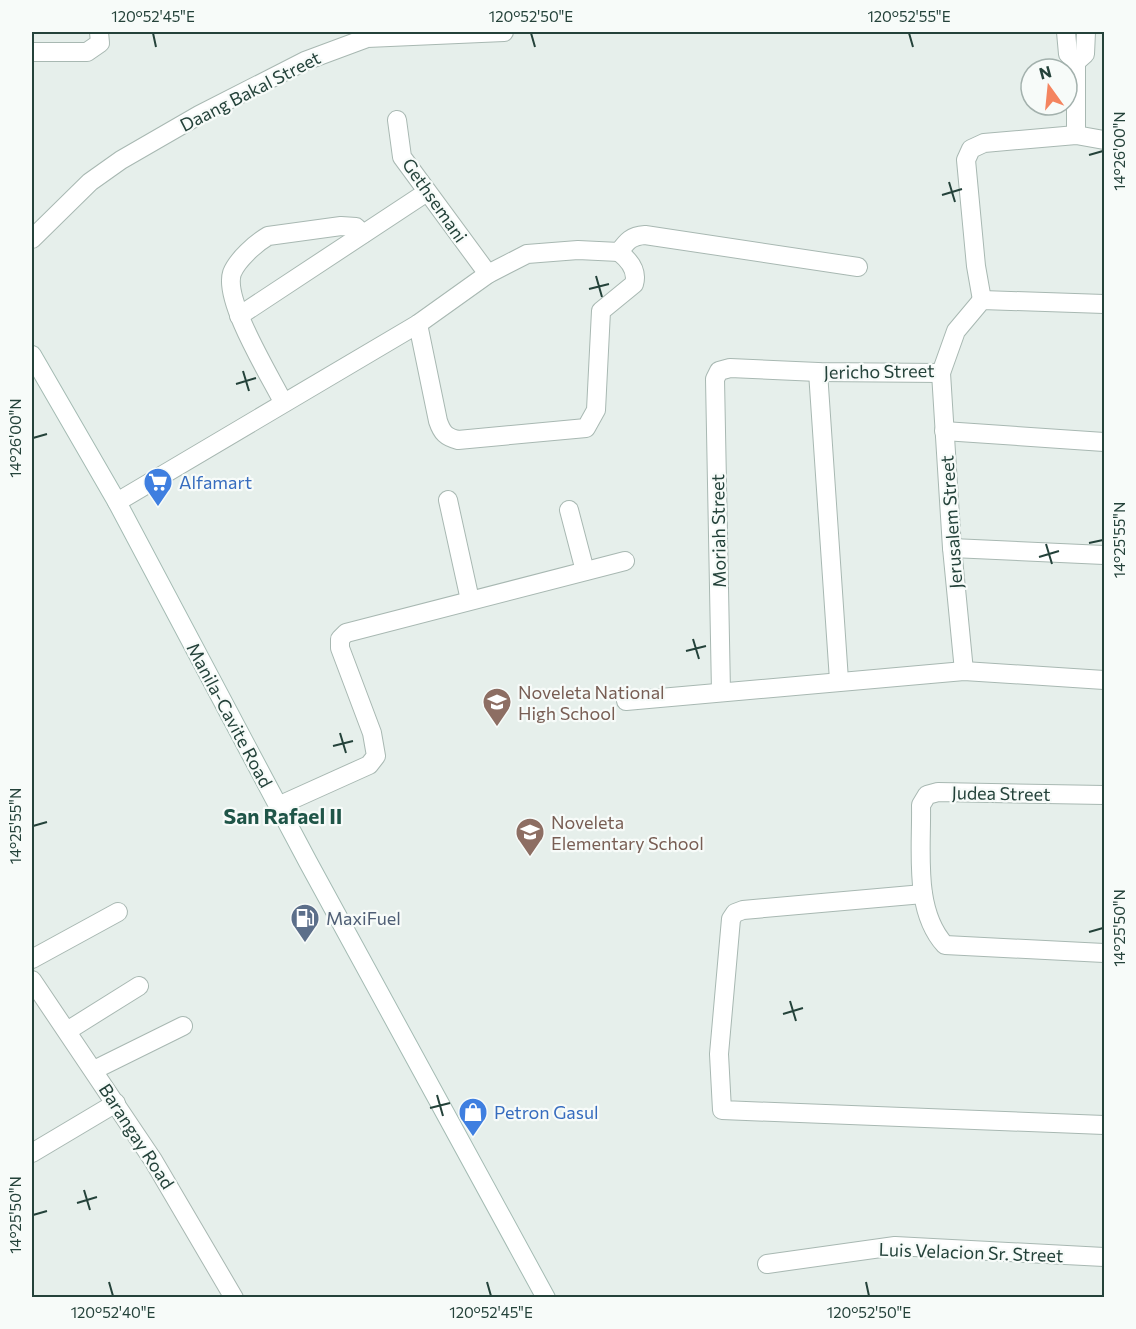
<svg xmlns="http://www.w3.org/2000/svg" width="1136" height="1329" font-family="Commissioner,sans-serif">
<style>
.lines{fill:none;stroke-linecap:round;stroke-linejoin:round}
.minor-casing{stroke:#a8b8b2;stroke-width:20}
.tertiary-casing{stroke:#a8b8b2;stroke-width:20}
.secondary-casing{stroke:#a4bbb3;stroke-width:20}
.minor{stroke:#fff;stroke-width:18}
.tertiary{stroke:#fff;stroke-width:18}
.secondary{stroke:#fff;stroke-width:18}
.ticks{fill:none;stroke:#24423a;stroke-width:2}
.labels{text-anchor:middle;dominant-baseline:central;stroke-width:4.5;stroke-linejoin:round;paint-order:stroke}
.street-label{font-size:18px;fill:#24423a;stroke:#f7fbf9}
.shop-label{font-size:18px;fill:#366cbe;stroke:#f7fbf9;text-anchor:start}
.education-label{font-size:18px;fill:#785e54;stroke:#f7fbf9;text-anchor:start}
.service-label{font-size:18px;fill:#4e5e75;stroke:#f7fbf9;text-anchor:start}
.quarter-label{font-size:21px;font-weight:bold;fill:#1f5548;stroke:#f7fbf9}
.neatline{fill:none;stroke:#24423a;stroke-width:2}
.ticks-label{font-size:15px;text-anchor:middle;fill:#24423a}
</style>
<rect width="100%" height="100%" fill="#e6efeb"/>
<g class="lines">
<g class="minor-casing">
<g id="minor">
<path d="M 1066,32 L 1068,54 L 1076,62"/>
<path d="M 32,52 L 87,52 L 100,43 L 99,32"/>
<path d="M 397,120 L 402,157 L 488,274"/>
<path d="M 1076,135 L 1076,62 L 1085,54 L 1086,32"/>
<path d="M 982,300 L 976,266 L 966,160 L 971,149 L 984,143 L 1076,135 L 1104,140"/>
<path d="M 239,316 L 427,192"/>
<path d="M 418,324 L 438,421 C 442,433 446,437 458,440 L 586,428 L 596,410 L 601,311 L 634,284 C 638,271 629,260 619,252"/>
<path d="M 818,372 L 839,680"/>
<path d="M 941,373 L 952,548 L 964,671"/>
<path d="M 283,402 C 270,376 223,300 232,273 C 237,260 256,243 268,236 L 341,226 L 356,227 L 363,234"/>
<path d="M 944,431 L 1104,442"/>
<path d="M 448,500 L 470,600"/>
<path d="M 117,502 L 418,324 L 488,274 L 527,254 L 578,250 L 619,252 C 627,241 631,236 645,235 L 858,267"/>
<path d="M 569,510 L 585,571"/>
<path d="M 952,548 L 1104,555"/>
<path d="M 721,692 L 715,379 L 719,371 L 730,368 L 818,372 L 941,373 L 956,331 L 982,300 L 1104,304"/>
<path d="M 626,701 L 964,671 L 1104,680"/>
<path d="M 1104,795 L 938,792 L 927,795 L 921,805 C 922,850 913,910 945,945 L 1104,953"/>
<path d="M 278,806 L 369,765 L 376,756 L 372,733 L 340,648 L 340,639 L 346,633 L 625,561"/>
<path d="M 923,894 L 743,910 L 735,913 L 731,919 L 719,1054 L 722,1110 L 1104,1125"/>
<path d="M 32,959 L 118,912"/>
<path d="M 67,1031 L 139,986"/>
<path d="M 94,1070 L 183,1026"/>
<path d="M 32,1153 L 116,1103"/>
<path d="M 767,1264 L 895,1246 L 1104,1257"/>
</g>
</g>
<g class="tertiary-casing">
<g id="tertiary">
<path d="M 32,239 L 90,182 L 121,160 L 199,115 L 305,61 L 367,38 L 504,32"/>
<path d="M 32,980 L 153,1160 L 234,1298"/>
</g>
</g>
<g class="secondary-casing">
<path id="secondary" d="M 32,355 L 117,502 L 308,862 L 546,1298"/>
</g>
<use href="#minor" class="minor"/>
<use href="#tertiary" class="tertiary"/>
<use href="#secondary" class="secondary"/>
</g>
<path class="ticks" d="M 153,33 L 156,47M 531,33 L 535,47M 909,33 L 913,47M 1089,155 L 1103,151M 949,182 L 955,202M 942,195 L 962,189M 596,276 L 602,297M 589,289 L 609,284M 243,371 L 249,391M 236,384 L 256,378M 33,438 L 47,434M 1089,543 L 1103,540M 1046,544 L 1052,564M 1039,557 L 1059,551M 693,639 L 699,659M 686,651 L 706,646M 340,733 L 346,753M 333,746 L 353,741M 33,826 L 47,822M 1089,932 L 1103,928M 790,1001 L 796,1021M 783,1014 L 803,1008M 437,1095 L 443,1116M 430,1108 L 450,1103M 84,1190 L 90,1210M 77,1203 L 97,1197M 33,1215 L 47,1211M 109,1282 L 113,1296M 487,1282 L 491,1296M 866,1282 L 869,1296"/>
<defs>
<g id="supermarket-pin" transform="scale(1.5)"><path d="M0 17L-7.5 6A9.5 9.5 0 1 1 7.5 6Z" fill="#3f7fe0" stroke="#f7fbf9"/><path d="M-6-5.5h2.5l.6 2H6L4.5 2H-2.5L-4.4-4H-6ZM-1.5 3.2a1.3 1.3 0 1 0 .1 0ZM3 3.2a1.3 1.3 0 1 0 .1 0Z" fill="#fff"/></g>
<g id="school-pin" transform="scale(1.5)"><path d="M0 17L-7.5 6A9.5 9.5 0 1 1 7.5 6Z" fill="#8d6e63" stroke="#f7fbf9"/><path d="M0-5L7-2L0 1L-7-2ZM-4 1L0 2.5L4 1V4Q0 6-4 4Z" fill="#fff"/></g>
<g id="fuel-pin" transform="scale(1.5)"><path d="M0 17L-7.5 6A9.5 9.5 0 1 1 7.5 6Z" fill="#5c6f8a" stroke="#f7fbf9"/><path d="M-5.5-6h7V0h2V4h1.3V-2.5L3-4.5l.8-.8L6-3V5H2.5V1h-1V6h-7ZM-4.2-4.7v3.2H.2V-4.7Z" fill="#fff"/></g>
<g id="shop-pin" transform="scale(1.5)"><path d="M0 17L-7.5 6A9.5 9.5 0 1 1 7.5 6Z" fill="#3f7fe0" stroke="#f7fbf9"/><path d="M-5-2.5h2.3a2.7 3.5 0 0 1 5.4 0H5L5.5 6h-11ZM-1.5-2.5h3a1.5 2.3 0 0 0-3 0Z" fill="#fff"/></g>
</defs>
<g fill-rule="evenodd">
<use href="#supermarket-pin" x="158" y="482"/>
<use href="#school-pin" x="497" y="702"/>
<use href="#school-pin" x="530" y="832"/>
<use href="#fuel-pin" x="305" y="918"/>
<use href="#shop-pin" x="473" y="1112"/>
</g>
<g class="labels">
<g class="street-label">
<text transform="translate(250 91) rotate(-27)">Daang Bakal Street</text>
<text transform="translate(435 200) rotate(55)">Gethsemani</text>
<text transform="translate(879 371) rotate(-1)">Jericho Street</text>
<text transform="translate(951 522) rotate(-94)">Jerusalem Street</text>
<text transform="translate(718 531) rotate(-91)">Moriah Street</text>
<text transform="translate(230 715) rotate(62)">Manila-Cavite Road</text>
<text transform="translate(1001 793) rotate(1)">Judea Street</text>
<text transform="translate(137 1136) rotate(57)">Barangay Road</text>
<text transform="translate(971 1252) rotate(2)">Luis Velacion Sr. Street</text>
</g>
<g class="shop-label">
<text x="179" y="482">Alfamart</text>
<text x="494" y="1112">Petron Gasul</text>
</g>
<g class="education-label">
<text x="518" y="692">Noveleta National<tspan x="518" dy="21">High School</tspan></text>
<text x="551" y="822">Noveleta<tspan x="551" dy="21">Elementary School</tspan></text>
</g>
<g class="service-label">
<text x="326" y="918">MaxiFuel</text>
</g>
<g class="quarter-label">
<text x="283" y="815">San Rafael II</text>
</g>
</g>
<rect width="1136" height="1329" fill="none" stroke="#f7fbf9" stroke-width="66"/>
<g transform="translate(1049 87) rotate(345)"><circle r="28" fill="#f7fbf9" stroke="#a3b1ad" stroke-width="1.5"/>
<path d="M0-4.5L10 22L0 15L-10 22Z" fill="#f4845f"/>
<text y="-9" font-size="16" font-weight="bold" text-anchor="middle" fill="#24423a">N</text>
</g>
<rect x="33" y="33" width="1070" height="1263" class="neatline"/>
<g class="ticks-label">
<text x="153" y="22">120°52'45"E</text>
<text x="531" y="22">120°52'50"E</text>
<text x="909" y="22">120°52'55"E</text>
<text transform="translate(1120 151) rotate(-90)" y="5">14°26'00"N</text>
<text transform="translate(16 438) rotate(-90)" y="5">14°26'00"N</text>
<text transform="translate(1120 540) rotate(-90)" y="5">14°25'55"N</text>
<text transform="translate(16 826) rotate(-90)" y="5">14°25'55"N</text>
<text transform="translate(1120 928) rotate(-90)" y="5">14°25'50"N</text>
<text transform="translate(16 1215) rotate(-90)" y="5">14°25'50"N</text>
<text x="113" y="1318">120°52'40"E</text>
<text x="491" y="1318">120°52'45"E</text>
<text x="869" y="1318">120°52'50"E</text>
</g>
</svg>
